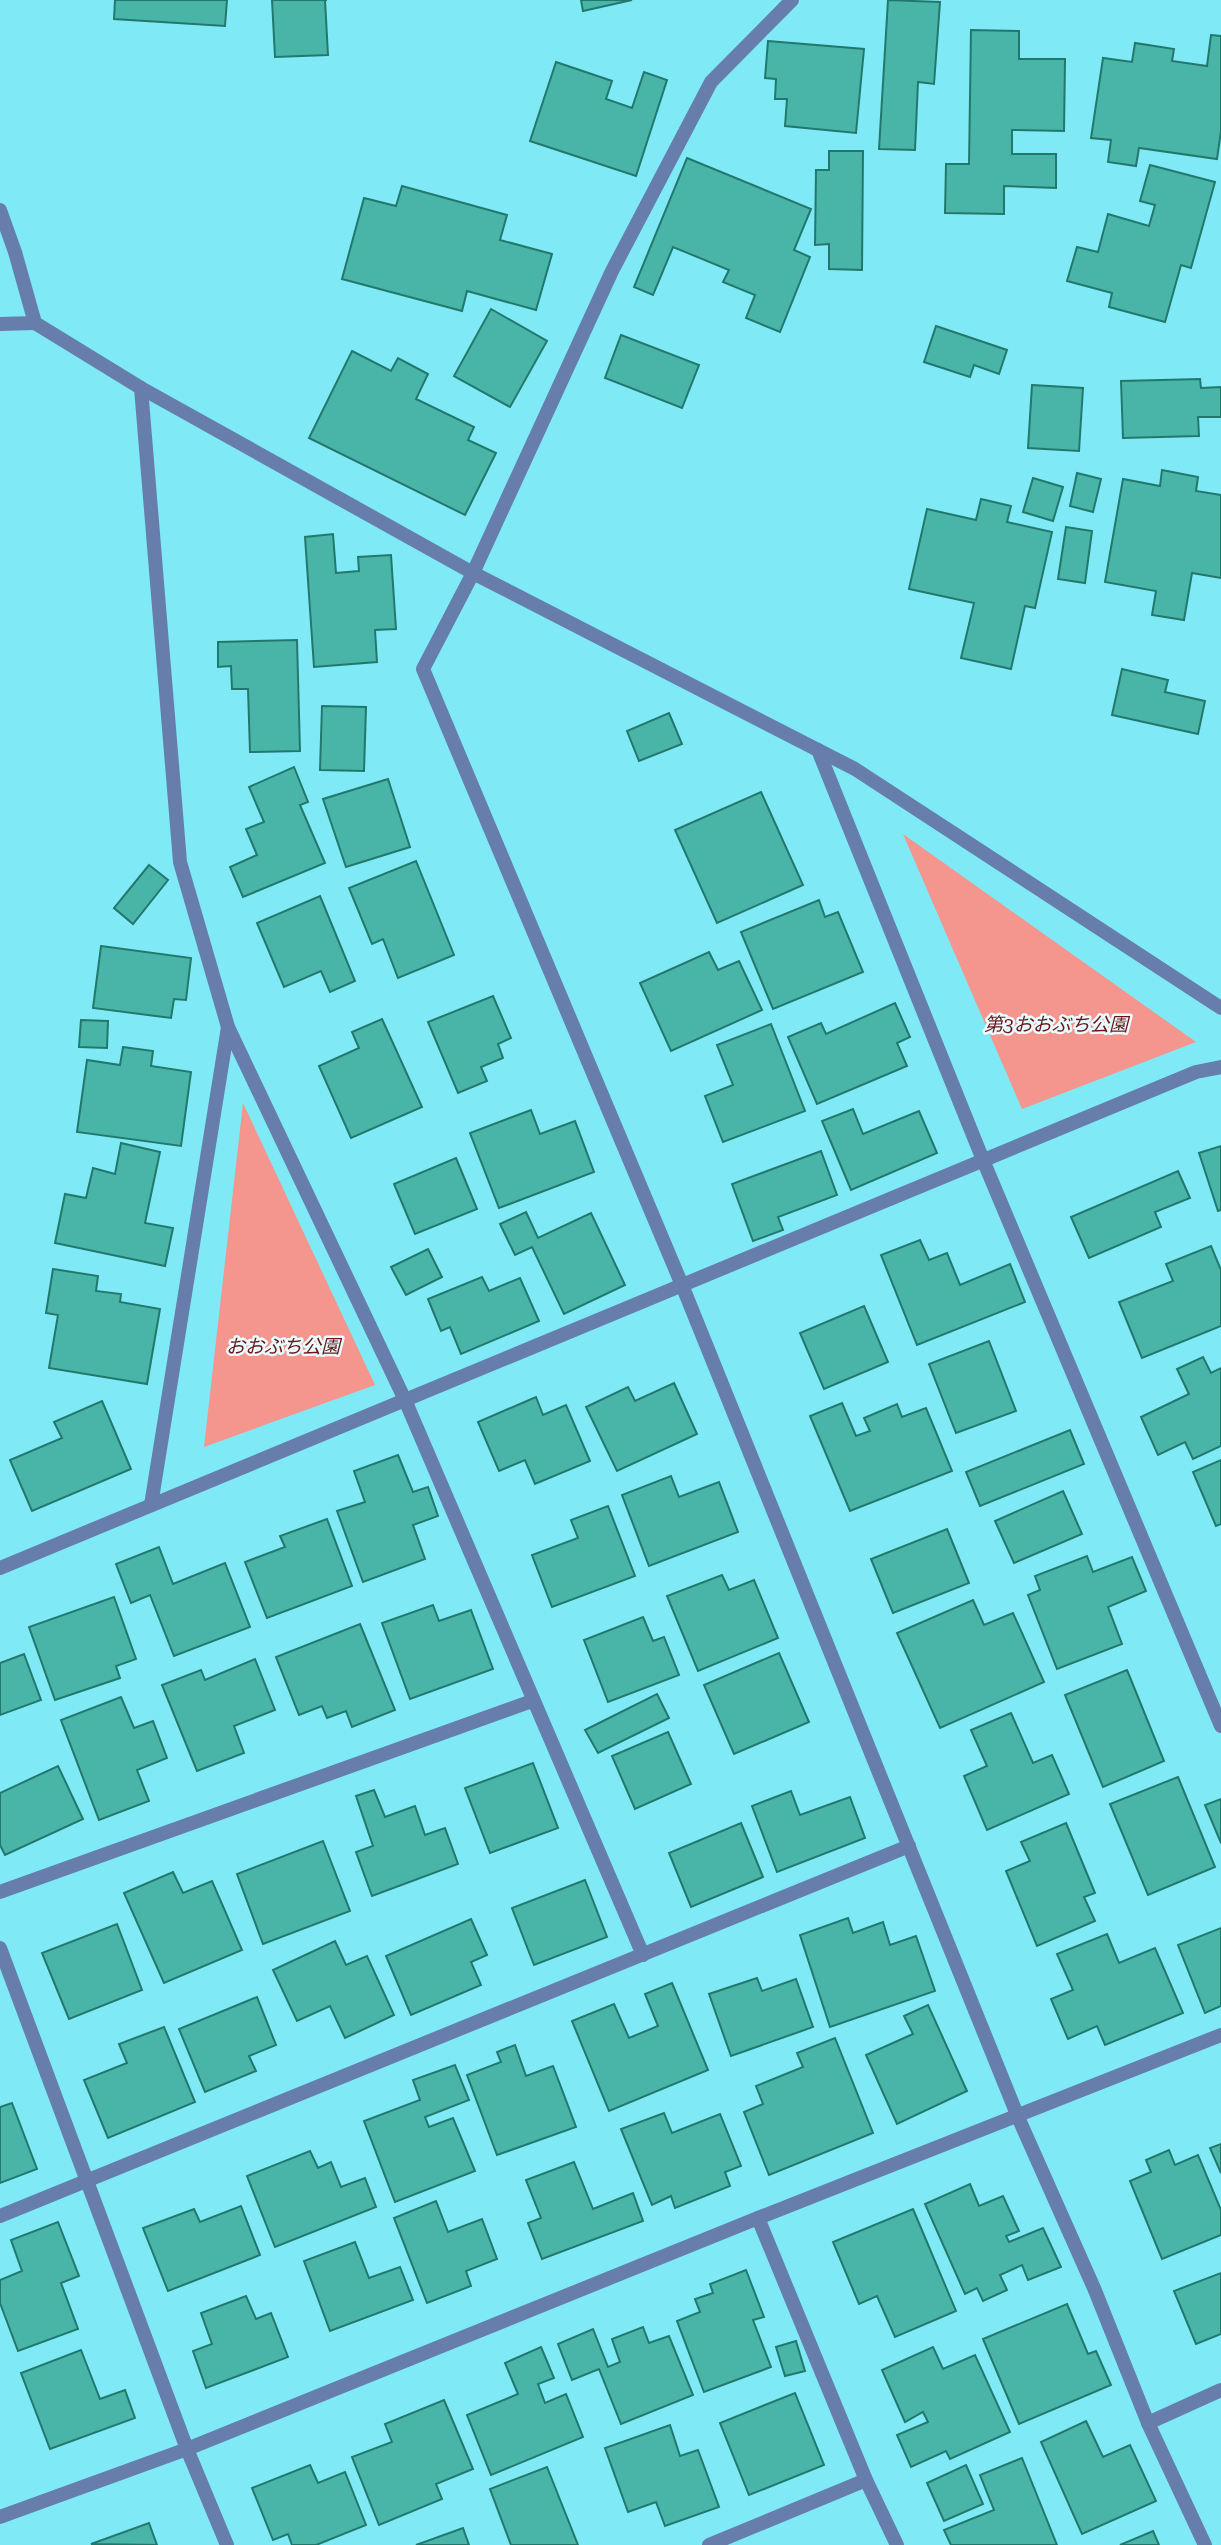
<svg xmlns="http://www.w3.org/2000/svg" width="1221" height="2545" font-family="'Roboto Serif','Noto Sans JP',serif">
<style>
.green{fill:#f4958e}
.building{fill:#49b5a8;stroke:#23786e;stroke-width:2}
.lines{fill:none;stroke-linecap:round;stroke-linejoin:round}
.street{stroke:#677dab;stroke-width:14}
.labels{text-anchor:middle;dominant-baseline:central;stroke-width:5;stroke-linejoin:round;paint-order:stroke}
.park-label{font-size:19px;font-style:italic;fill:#6a1518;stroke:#e9fcfe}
</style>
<rect width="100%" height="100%" fill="#7feaf5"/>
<g class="green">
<path d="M 903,834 L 1196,1042 L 1022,1109 Z"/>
<path d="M 243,1103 L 375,1385 L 204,1447 Z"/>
</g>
<g class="building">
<path d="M 115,0 L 227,0 L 225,26 L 114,19 Z"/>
<path d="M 272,0 L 327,0 L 325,0 L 328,55 L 275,57 Z"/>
<path d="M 581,0 L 632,0 L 583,11 Z"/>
<path d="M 888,0 L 940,2 L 934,84 L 918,82 L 915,150 L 879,149 Z"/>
<path d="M 971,30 L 1019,31 L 1019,59 L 1065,59 L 1064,131 L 1012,130 L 1012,154 L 1056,154 L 1056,188 L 1004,186 L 1004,214 L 945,213 L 946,164 L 969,164 Z"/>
<path d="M 1211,35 L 1221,36 L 1221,131 L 1217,159 L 1139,148 L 1136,166 L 1108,162 L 1111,140 L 1091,138 L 1103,58 L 1132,62 L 1135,43 L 1174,49 L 1172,61 L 1207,66 Z"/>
<path d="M 768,41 L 864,49 L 856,133 L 785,126 L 787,99 L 775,99 L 776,79 L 765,78 Z"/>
<path d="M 556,62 L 612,81 L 606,99 L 632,108 L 644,72 L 667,80 L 636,176 L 530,141 Z"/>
<path d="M 829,151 L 863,151 L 862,270 L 829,269 L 829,244 L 815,245 L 816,170 L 829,170 Z"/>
<path d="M 687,158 L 811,209 L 794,250 L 810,257 L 780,332 L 746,318 L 755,295 L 723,282 L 729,270 L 673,247 L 653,295 L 634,287 Z"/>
<path d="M 1150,165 L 1215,182 L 1191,268 L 1181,265 L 1165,322 L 1109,307 L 1112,293 L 1067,281 L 1077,247 L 1098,252 L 1108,214 L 1149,226 L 1155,205 L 1140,201 Z"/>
<path d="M 402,186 L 507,215 L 500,240 L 552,254 L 536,310 L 467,291 L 462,311 L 342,279 L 364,198 L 396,206 Z"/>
<path d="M 491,309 L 547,341 L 510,407 L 454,376 Z"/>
<path d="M 936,326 L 1007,350 L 999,374 L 974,365 L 970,377 L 924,362 Z"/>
<path d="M 621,335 L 699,365 L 682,408 L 605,378 Z"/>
<path d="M 352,351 L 391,371 L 398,358 L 428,374 L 416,399 L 474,427 L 468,440 L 496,453 L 465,515 L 309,438 Z"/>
<path d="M 1200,379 L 1201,388 L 1221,387 L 1221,417 L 1198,417 L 1199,436 L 1123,438 L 1121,381 Z"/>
<path d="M 1032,385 L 1083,388 L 1079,451 L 1028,448 Z"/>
<path d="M 1162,470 L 1198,477 L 1196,491 L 1221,495 L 1221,578 L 1192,573 L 1184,620 L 1152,615 L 1156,591 L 1105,582 L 1123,479 L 1160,486 Z"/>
<path d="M 1077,473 L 1101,479 L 1093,512 L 1070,506 Z"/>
<path d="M 1033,478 L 1063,487 L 1053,521 L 1023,512 Z"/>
<path d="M 981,499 L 1011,506 L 1007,522 L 1052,532 L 1035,608 L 1025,606 L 1011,669 L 961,658 L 974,603 L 909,589 L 927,509 L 976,520 Z"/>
<path d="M 1066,527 L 1092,531 L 1085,583 L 1058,579 Z"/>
<path d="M 333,534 L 336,573 L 359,571 L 358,557 L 391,555 L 396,629 L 375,630 L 377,662 L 314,667 L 305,537 Z"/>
<path d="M 297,640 L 300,751 L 250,752 L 248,689 L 232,689 L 231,666 L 218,667 L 218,642 Z"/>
<path d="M 1122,669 L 1168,680 L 1165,692 L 1205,701 L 1198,734 L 1112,715 Z"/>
<path d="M 322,706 L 366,707 L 364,771 L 320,770 Z"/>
<path d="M 669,713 L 682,744 L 639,761 L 627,731 Z"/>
<path d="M 294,767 L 308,802 L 300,805 L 325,863 L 243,897 L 230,867 L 257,855 L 246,829 L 264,822 L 249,787 Z"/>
<path d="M 388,779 L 410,847 L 346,867 L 323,799 Z"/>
<path d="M 761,792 L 803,885 L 717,923 L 675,830 Z"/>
<path d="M 416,861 L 454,955 L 398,978 L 383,939 L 372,944 L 349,888 Z"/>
<path d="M 149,865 L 168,880 L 133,924 L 114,908 Z"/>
<path d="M 320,896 L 355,981 L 330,992 L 321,971 L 284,987 L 257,923 Z"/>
<path d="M 819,900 L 825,917 L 838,912 L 863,972 L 773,1009 L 741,932 Z"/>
<path d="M 101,946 L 191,958 L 186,1000 L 174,999 L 171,1018 L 93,1008 Z"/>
<path d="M 709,952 L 718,970 L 739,961 L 762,1010 L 671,1051 L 640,983 Z"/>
<path d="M 493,996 L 511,1038 L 498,1044 L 503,1058 L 481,1067 L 487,1081 L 458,1093 L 428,1022 Z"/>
<path d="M 895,1003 L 910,1037 L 897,1043 L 907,1066 L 817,1104 L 788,1037 L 821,1023 L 826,1034 Z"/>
<path d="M 382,1019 L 422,1107 L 351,1138 L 319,1066 L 359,1048 L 352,1032 Z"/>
<path d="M 81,1020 L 108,1021 L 107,1048 L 79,1047 Z"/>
<path d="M 771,1024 L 805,1111 L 723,1142 L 705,1096 L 733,1085 L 717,1045 Z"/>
<path d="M 123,1047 L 153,1051 L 151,1066 L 191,1072 L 181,1146 L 77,1132 L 87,1060 L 120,1065 Z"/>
<path d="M 853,1109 L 863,1134 L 919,1111 L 937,1153 L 851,1190 L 822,1121 Z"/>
<path d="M 531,1110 L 540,1134 L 575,1121 L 594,1172 L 499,1208 L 470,1133 Z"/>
<path d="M 121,1143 L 160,1152 L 145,1223 L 173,1228 L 165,1266 L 55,1243 L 65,1194 L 86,1198 L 93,1168 L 115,1174 Z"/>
<path d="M 1221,1146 L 1221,1210 L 1218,1211 L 1199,1153 Z"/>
<path d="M 821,1151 L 837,1195 L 778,1217 L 783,1230 L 753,1241 L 732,1184 Z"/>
<path d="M 456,1158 L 477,1209 L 415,1234 L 394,1184 Z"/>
<path d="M 1178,1171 L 1190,1198 L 1155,1212 L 1161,1227 L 1089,1258 L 1071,1217 Z"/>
<path d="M 526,1212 L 538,1238 L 591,1213 L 625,1285 L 564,1314 L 532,1247 L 515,1255 L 500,1224 Z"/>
<path d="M 920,1240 L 929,1260 L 947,1253 L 960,1285 L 1010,1264 L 1025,1302 L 917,1345 L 881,1255 Z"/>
<path d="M 1211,1246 L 1221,1270 L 1221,1326 L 1142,1358 L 1119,1302 L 1173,1281 L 1166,1264 Z"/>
<path d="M 428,1249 L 442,1277 L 406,1295 L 391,1267 Z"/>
<path d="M 53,1269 L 98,1276 L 96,1291 L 121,1294 L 120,1302 L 160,1309 L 147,1384 L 49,1368 L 58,1315 L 46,1313 Z"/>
<path d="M 482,1277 L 489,1291 L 520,1278 L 539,1321 L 461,1354 L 450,1327 L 441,1331 L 428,1299 Z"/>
<path d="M 864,1306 L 888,1362 L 824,1389 L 800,1333 Z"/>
<path d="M 989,1341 L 1016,1411 L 956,1433 L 929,1364 Z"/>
<path d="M 1203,1357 L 1211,1373 L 1221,1368 L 1221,1446 L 1193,1459 L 1185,1442 L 1158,1455 L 1141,1417 L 1189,1394 L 1177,1369 Z"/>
<path d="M 674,1383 L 697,1434 L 617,1471 L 586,1407 L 628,1387 L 635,1401 Z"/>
<path d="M 536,1397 L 543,1415 L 566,1405 L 590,1461 L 535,1484 L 525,1460 L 499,1471 L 478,1422 Z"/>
<path d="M 102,1401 L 131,1469 L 32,1511 L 10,1460 L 62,1438 L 54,1422 Z"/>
<path d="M 842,1403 L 856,1436 L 870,1431 L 864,1418 L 897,1404 L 902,1417 L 926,1408 L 952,1471 L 850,1511 L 810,1416 Z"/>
<path d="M 1070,1430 L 1084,1464 L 980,1506 L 966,1472 Z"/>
<path d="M 398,1455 L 413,1492 L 428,1487 L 438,1516 L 413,1525 L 425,1559 L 363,1582 L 337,1511 L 365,1502 L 354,1471 Z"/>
<path d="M 1221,1460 L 1221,1524 L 1216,1526 L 1193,1472 Z"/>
<path d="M 671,1476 L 679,1497 L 719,1482 L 738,1532 L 649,1566 L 622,1495 Z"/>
<path d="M 1063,1491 L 1082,1534 L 1014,1563 L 995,1521 Z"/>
<path d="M 608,1506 L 635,1576 L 552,1607 L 532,1555 L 578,1538 L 571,1520 Z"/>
<path d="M 327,1519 L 352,1586 L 267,1618 L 245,1562 L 285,1547 L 280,1536 Z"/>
<path d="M 947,1529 L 969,1583 L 893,1613 L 871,1559 Z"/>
<path d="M 159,1547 L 173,1584 L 225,1563 L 250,1627 L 174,1656 L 150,1595 L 131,1603 L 116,1564 Z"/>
<path d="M 1087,1556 L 1093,1572 L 1132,1557 L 1146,1591 L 1108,1607 L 1122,1644 L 1057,1669 L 1028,1595 L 1040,1590 L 1035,1576 Z"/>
<path d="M 722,1575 L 729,1590 L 754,1580 L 778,1638 L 698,1671 L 667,1596 Z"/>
<path d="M 114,1597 L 136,1659 L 116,1666 L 120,1678 L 55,1700 L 29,1627 Z"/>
<path d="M 973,1600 L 984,1625 L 1013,1613 L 1044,1682 L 940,1728 L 897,1633 Z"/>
<path d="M 433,1605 L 439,1621 L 471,1610 L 493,1669 L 410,1699 L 382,1623 Z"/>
<path d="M 643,1617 L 653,1641 L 664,1637 L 679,1675 L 608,1702 L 584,1640 Z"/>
<path d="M 360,1624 L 395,1710 L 352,1727 L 346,1711 L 327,1718 L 322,1706 L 299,1715 L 276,1657 Z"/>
<path d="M 779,1653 L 809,1722 L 734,1754 L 704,1685 Z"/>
<path d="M 24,1654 L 41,1700 L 0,1715 L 0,1663 Z"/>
<path d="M 255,1659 L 275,1710 L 234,1726 L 244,1753 L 197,1771 L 162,1685 L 201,1670 L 205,1680 Z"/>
<path d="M 1127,1670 L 1164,1761 L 1103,1787 L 1065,1695 Z"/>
<path d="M 657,1694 L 669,1718 L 598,1753 L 585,1730 Z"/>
<path d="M 121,1697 L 134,1728 L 153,1721 L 167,1758 L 137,1770 L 149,1801 L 99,1820 L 61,1720 Z"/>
<path d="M 1011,1713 L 1033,1763 L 1052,1755 L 1069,1794 L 987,1830 L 964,1776 L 987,1766 L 971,1730 Z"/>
<path d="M 668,1732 L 691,1784 L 635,1809 L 612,1756 Z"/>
<path d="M 533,1763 L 558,1828 L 490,1853 L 465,1788 Z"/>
<path d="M 58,1766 L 83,1819 L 5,1855 L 0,1845 L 0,1793 Z"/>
<path d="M 1178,1777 L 1215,1867 L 1148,1895 L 1110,1804 Z"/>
<path d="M 374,1790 L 385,1817 L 415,1806 L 425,1835 L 445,1828 L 458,1864 L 372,1896 L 356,1852 L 373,1846 L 356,1796 Z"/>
<path d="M 791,1791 L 800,1815 L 850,1797 L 865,1838 L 777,1872 L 752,1806 Z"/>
<path d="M 1221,1799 L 1221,1843 L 1205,1805 Z"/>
<path d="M 741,1823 L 763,1877 L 691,1907 L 669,1853 Z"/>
<path d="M 1066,1823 L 1095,1893 L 1084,1897 L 1095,1921 L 1037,1946 L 1006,1871 L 1030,1861 L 1021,1842 Z"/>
<path d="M 323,1841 L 350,1911 L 263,1944 L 237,1874 Z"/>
<path d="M 173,1872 L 183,1893 L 212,1881 L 242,1950 L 164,1983 L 124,1893 Z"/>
<path d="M 585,1880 L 607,1937 L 534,1965 L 512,1908 Z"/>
<path d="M 848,1918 L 853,1933 L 883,1922 L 890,1945 L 916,1936 L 935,1991 L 830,2027 L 800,1935 Z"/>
<path d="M 471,1919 L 487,1955 L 471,1962 L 481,1985 L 411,2015 L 386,1956 Z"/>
<path d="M 117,1924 L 142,1990 L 69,2019 L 42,1953 Z"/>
<path d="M 1221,1928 L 1221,2006 L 1205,2013 L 1178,1945 Z"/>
<path d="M 1107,1934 L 1119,1963 L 1155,1948 L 1183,2013 L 1105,2045 L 1097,2026 L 1068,2039 L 1051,1999 L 1073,1990 L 1057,1954 Z"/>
<path d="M 335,1941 L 346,1965 L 367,1956 L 394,2015 L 345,2038 L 330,2006 L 297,2021 L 273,1970 Z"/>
<path d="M 757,1978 L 762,1991 L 796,1979 L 813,2027 L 731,2056 L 709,1994 Z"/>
<path d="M 672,1983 L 708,2070 L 609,2111 L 572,2021 L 614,2004 L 629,2038 L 658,2026 L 645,1994 Z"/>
<path d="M 257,1997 L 276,2045 L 249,2056 L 256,2071 L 205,2092 L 179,2029 Z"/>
<path d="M 928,2005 L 967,2091 L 897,2124 L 866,2055 L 913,2034 L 904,2016 Z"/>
<path d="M 164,2027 L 195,2102 L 108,2138 L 84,2080 L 127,2063 L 119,2044 Z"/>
<path d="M 835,2038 L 873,2133 L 769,2175 L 744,2112 L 763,2104 L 756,2086 L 803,2067 L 797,2053 Z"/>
<path d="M 515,2045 L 526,2076 L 553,2066 L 576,2127 L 497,2155 L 467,2075 L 501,2062 L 497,2052 Z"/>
<path d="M 455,2065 L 469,2100 L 425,2117 L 429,2127 L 453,2118 L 475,2171 L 395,2202 L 364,2121 L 420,2100 L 413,2080 Z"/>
<path d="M 12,2103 L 37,2169 L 0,2183 L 0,2107 Z"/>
<path d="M 664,2113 L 672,2133 L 720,2114 L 741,2166 L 725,2172 L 730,2186 L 675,2208 L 671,2196 L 652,2205 L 621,2129 Z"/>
<path d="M 1221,2144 L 1221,2173 L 1210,2148 Z"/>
<path d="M 1169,2150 L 1175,2165 L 1198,2155 L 1221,2210 L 1221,2235 L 1162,2259 L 1130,2181 L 1151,2172 L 1146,2160 Z"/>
<path d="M 310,2151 L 318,2168 L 331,2162 L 341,2187 L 365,2178 L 376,2207 L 275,2247 L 247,2176 Z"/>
<path d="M 574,2162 L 593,2209 L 633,2193 L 643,2221 L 542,2259 L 528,2223 L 541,2218 L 526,2180 Z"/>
<path d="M 970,2184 L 979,2206 L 1003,2196 L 1019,2231 L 1006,2236 L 1009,2242 L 1043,2228 L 1061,2267 L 1028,2280 L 1022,2265 L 1000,2275 L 1007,2290 L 983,2301 L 977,2288 L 965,2294 L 925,2204 Z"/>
<path d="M 436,2201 L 448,2232 L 482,2219 L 497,2259 L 466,2271 L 471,2286 L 427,2303 L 394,2218 Z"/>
<path d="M 241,2206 L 260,2255 L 168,2291 L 143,2228 L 194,2209 L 200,2222 Z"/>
<path d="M 913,2209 L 956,2311 L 895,2337 L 877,2296 L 859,2304 L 833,2242 Z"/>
<path d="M 58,2222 L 79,2276 L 61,2283 L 78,2329 L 18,2351 L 0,2303 L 0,2280 L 22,2271 L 11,2240 Z"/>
<path d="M 355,2242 L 369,2278 L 400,2267 L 413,2300 L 330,2331 L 304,2261 Z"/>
<path d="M 746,2270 L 764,2317 L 753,2320 L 771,2367 L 704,2392 L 677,2321 L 700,2312 L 695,2299 L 713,2293 L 710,2284 Z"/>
<path d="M 1221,2273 L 1221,2334 L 1196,2344 L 1174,2291 Z"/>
<path d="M 246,2296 L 256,2319 L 271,2313 L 288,2357 L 206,2388 L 193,2351 L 212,2344 L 201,2313 Z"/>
<path d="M 1067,2304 L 1088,2354 L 1096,2351 L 1111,2385 L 1019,2424 L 983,2339 Z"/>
<path d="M 643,2327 L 649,2343 L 669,2336 L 693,2395 L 621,2424 L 599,2369 L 572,2380 L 558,2344 L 593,2329 L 608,2367 L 620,2362 L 612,2339 Z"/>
<path d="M 796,2341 L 805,2371 L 785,2376 L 776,2347 Z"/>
<path d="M 541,2347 L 554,2378 L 538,2384 L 545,2403 L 566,2394 L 583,2437 L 491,2475 L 467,2415 L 518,2394 L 505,2363 Z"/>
<path d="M 933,2347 L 943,2369 L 975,2355 L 1010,2432 L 950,2459 L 946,2451 L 911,2467 L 897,2435 L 928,2422 L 923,2412 L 905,2422 L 882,2370 Z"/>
<path d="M 81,2350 L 100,2399 L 125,2390 L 135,2418 L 50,2449 L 21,2373 Z"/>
<path d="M 795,2393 L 824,2465 L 749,2495 L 720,2423 Z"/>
<path d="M 444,2400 L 473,2469 L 436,2484 L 442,2499 L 379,2525 L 352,2457 L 392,2442 L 385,2424 Z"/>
<path d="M 1086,2421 L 1103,2457 L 1130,2445 L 1156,2501 L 1082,2534 L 1041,2442 Z"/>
<path d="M 670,2425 L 680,2456 L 698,2450 L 719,2507 L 665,2526 L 656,2502 L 628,2512 L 605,2448 Z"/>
<path d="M 1022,2458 L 1057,2545 L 951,2545 L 944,2530 L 994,2510 L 980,2475 Z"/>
<path d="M 310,2465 L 318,2483 L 345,2472 L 366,2525 L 316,2545 L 292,2545 L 288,2534 L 273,2540 L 252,2488 Z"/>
<path d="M 966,2465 L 983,2504 L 944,2521 L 927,2483 Z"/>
<path d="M 547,2467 L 578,2545 L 511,2545 L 490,2489 Z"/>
<path d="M 149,2523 L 157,2545 L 91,2544 Z"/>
<path d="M 463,2528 L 469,2545 L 416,2545 Z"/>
<path d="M 1153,2531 L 1159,2545 L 1120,2545 Z"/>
</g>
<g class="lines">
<g class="street">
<path d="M 792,0 L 711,82 L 612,271 L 473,573 L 423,669 L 682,1285 L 1018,2117 L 1094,2288 L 1148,2423 L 1205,2545"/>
<path d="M 0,210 L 15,252 L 35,323 L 141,388 L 473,573 L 855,769 L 1221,1008"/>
<path d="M 0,324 L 35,323"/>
<path d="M 141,388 L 180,862 L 228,1027 L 405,1400 L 643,1955"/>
<path d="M 818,750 L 983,1160 L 1221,1726"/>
<path d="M 151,1505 L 228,1027"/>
<path d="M 0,1568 L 1196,1072 L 1221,1067"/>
<path d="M 0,1892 L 532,1701"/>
<path d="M 0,1948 L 187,2449 L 227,2545"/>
<path d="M 0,2216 L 909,1846"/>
<path d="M 758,2218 L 866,2480 L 897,2545"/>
<path d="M 1148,2423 L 1221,2390"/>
<path d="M 0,2517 L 187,2449 L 758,2218 L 1221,2035"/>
<path d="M 709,2545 L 866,2480"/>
</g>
</g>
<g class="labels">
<g class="park-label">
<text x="1056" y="1024">第3おおぶち公園</text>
<text x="283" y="1346">おおぶち公園</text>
</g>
</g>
</svg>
